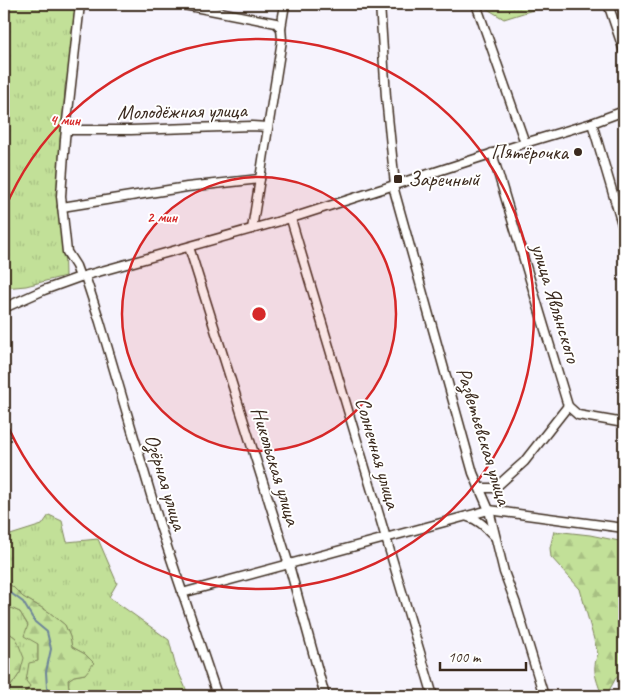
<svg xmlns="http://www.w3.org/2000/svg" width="628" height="700" font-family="Caveat,sans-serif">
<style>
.grass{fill:url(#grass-tufts);stroke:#7e855b}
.forest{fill:url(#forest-firs);stroke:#7e855b}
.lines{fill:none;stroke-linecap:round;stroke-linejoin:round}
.stream{stroke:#6d8499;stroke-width:2}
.minor-casing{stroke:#3b2a1e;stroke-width:11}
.minor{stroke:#fff;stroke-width:8}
.ring{fill:none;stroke:#d62828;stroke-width:2.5}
.poi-dot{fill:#3b2a1e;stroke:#fff;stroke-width:2}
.labels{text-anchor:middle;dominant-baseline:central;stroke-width:4;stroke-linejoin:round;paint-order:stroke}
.street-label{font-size:21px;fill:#3b2a1e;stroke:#fff}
.poi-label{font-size:21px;fill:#3b2a1e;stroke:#fff;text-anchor:end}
.centre{fill:#d62828;stroke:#fff;stroke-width:2.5}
.ring-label{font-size:15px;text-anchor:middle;font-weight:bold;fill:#d62828;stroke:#fff;stroke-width:4;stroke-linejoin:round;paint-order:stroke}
</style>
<defs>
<pattern id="grass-tufts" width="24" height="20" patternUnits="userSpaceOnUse" patternTransform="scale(1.25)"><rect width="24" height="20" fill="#c2e098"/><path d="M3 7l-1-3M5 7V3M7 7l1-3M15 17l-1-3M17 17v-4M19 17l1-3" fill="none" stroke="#a8c083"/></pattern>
<pattern id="forest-firs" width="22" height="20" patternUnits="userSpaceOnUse" patternTransform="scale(1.25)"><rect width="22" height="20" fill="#c2e098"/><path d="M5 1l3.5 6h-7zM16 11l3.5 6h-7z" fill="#a8c083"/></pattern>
</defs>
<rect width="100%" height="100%" fill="#f6f3fd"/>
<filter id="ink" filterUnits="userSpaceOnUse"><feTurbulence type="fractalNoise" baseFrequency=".02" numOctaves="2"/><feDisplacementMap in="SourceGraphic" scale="10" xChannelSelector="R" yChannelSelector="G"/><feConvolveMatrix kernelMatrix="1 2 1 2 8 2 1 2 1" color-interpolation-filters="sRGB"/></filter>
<g filter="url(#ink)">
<g class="grass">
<path d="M 4,4 L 78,4 L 70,68 L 65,86 L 64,108 L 61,129 L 65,276 L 26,286 L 4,288 Z"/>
<path d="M 479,4 L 552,4 L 504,19 Z"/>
<path d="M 49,515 L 62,521 L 67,542 L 98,539 L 117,583 L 109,597 L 169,640 L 175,664 L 189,696 L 70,696 L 68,680 L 74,676 L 85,674 L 85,654 L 72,647 L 70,637 L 65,625 L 49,612 L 23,597 L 13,587 L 4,581 L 4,537 L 42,525 Z"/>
<path d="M 4,605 L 20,612 L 38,643 L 38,661 L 30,686 L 24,694 L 25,696 L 4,696 L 20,673 L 16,638 L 5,630 Z"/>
</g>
<g class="forest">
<path d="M 554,531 L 590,535 L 624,542 L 624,696 L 618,696 L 620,694 L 618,687 L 617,676 L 606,696 L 602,696 C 597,680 591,671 598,654 L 580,589 L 551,557 L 550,548 Z"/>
<path d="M 4,581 L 13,587 L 23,597 L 49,612 L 65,625 L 70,637 L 72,647 L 85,654 L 94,663 L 85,674 L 74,676 L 68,680 L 70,696 L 25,696 L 24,694 L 30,686 L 26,681 L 29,663 L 38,661 L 38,644 L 24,636 L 28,625 L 20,612 L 4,605 Z"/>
<path d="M 4,616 L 5,630 L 16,638 L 24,658 L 20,673 L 4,696 Z"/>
</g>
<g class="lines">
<path class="stream" d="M 4,588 L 23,602 L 35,622 L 47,632 L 51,649 L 46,672 L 47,688 L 52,696"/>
<g class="minor-casing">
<g id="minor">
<path d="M 179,4 L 276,23 L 281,28"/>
<path d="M 380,4 L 386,97 L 395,185"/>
<path d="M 476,4 L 525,143"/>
<path d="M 608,4 L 624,51"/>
<path d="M 592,123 L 624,231"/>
<path d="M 66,130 L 131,130 L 252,126 L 268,127"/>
<path d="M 492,153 L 568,406 L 578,415 L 624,423"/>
<path d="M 393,186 L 473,473 L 489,510 L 504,572 L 516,604 L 544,696"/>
<path d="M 62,207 L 187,187 L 260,179"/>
<path d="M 291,219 L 433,696"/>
<path d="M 252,229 L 282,40 L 281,28 L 285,4"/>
<path d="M 189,247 L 289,565 L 325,696"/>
<path d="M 85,276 L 100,322 L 161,529 L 216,692 L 220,696"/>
<path d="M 80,277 L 76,266 L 67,252 L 61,196 L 65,139 L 80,4"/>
<path d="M 4,308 L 44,290 L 80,277 L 298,216 L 525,143 L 592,123 L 624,111"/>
<path d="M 480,488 L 495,488 L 524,462 L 568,406"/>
<path d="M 468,517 C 479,519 487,529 495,537"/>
<path d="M 182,593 L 489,510 L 624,528"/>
</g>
</g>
<use href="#minor" class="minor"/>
</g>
</g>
<circle cx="259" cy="314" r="137" fill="#d62828" fill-opacity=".12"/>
<g class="ring">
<circle cx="259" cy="314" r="137"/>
<path d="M4 211A275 275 0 1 1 4 417"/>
</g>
<g class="poi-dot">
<circle cx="578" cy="152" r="5"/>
<rect x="393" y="174" width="10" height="10" rx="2.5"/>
</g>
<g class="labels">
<g class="street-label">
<text transform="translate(182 111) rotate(-1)">Молодёжная улица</text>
<text transform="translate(556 303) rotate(73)">улица Являнского</text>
<text transform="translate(484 436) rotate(73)">Разветьевская улица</text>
<text transform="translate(378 453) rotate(74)">Солнечная улица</text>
<text transform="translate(276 466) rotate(73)">Никольская улица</text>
<text transform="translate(166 482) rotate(73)">Озёрная улица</text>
</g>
<g class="poi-label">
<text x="568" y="152">Пятёрочка</text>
<text x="408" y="179" text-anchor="start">Заречный</text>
</g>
</g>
<circle cx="259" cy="314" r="8" class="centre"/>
<g class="ring-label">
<text x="65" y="125">4 мин</text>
<text x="162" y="222">2 мин</text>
</g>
<rect width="628" height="700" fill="none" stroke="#fff" stroke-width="20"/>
<rect x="10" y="10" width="608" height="680" fill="none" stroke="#3b2a1e" stroke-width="2" filter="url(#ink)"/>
<path d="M440 662v8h86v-8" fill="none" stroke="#3b2a1e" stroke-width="2.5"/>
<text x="448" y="662" font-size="15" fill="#3b2a1e" stroke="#ffffff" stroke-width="4" paint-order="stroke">100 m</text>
</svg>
